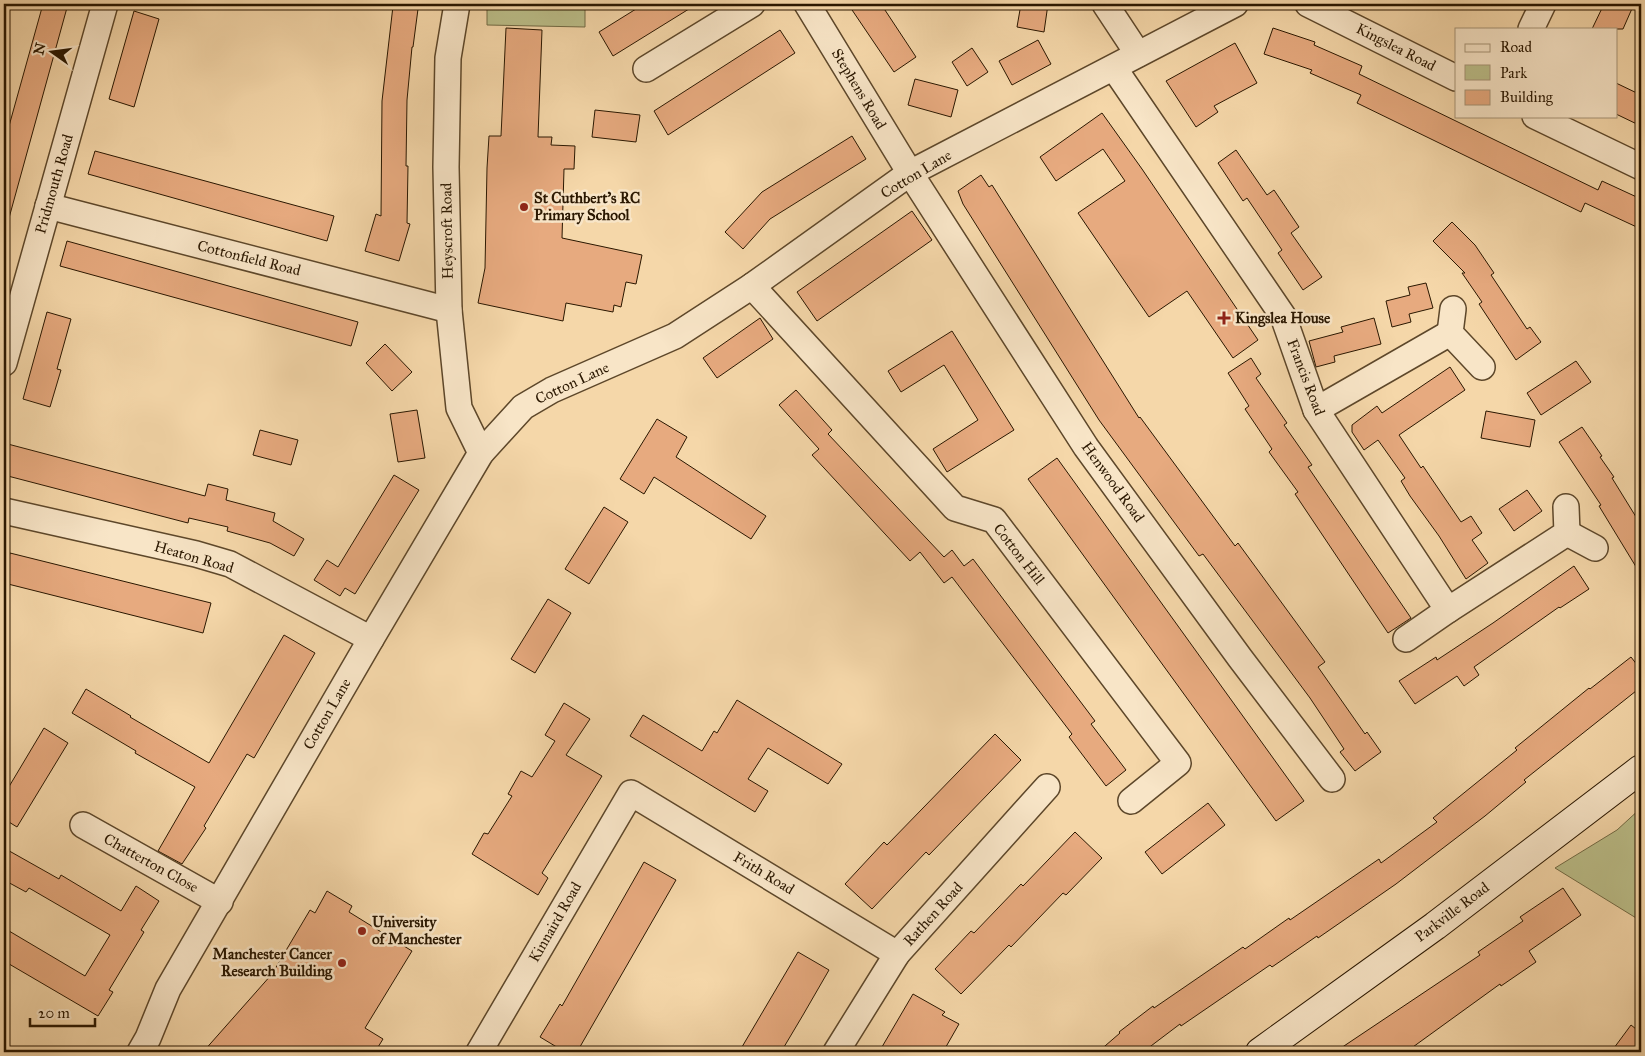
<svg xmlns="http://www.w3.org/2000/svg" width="1645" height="1056" font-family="'IM FELL Great Primer',serif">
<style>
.green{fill:#bbbe89;stroke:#726a44}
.building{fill:#e7aa7f;stroke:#2a1700}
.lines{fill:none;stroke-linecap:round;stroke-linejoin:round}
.street-casing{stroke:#5d472a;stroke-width:28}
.secondary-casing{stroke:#2a1700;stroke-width:30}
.street{stroke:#f8e5c7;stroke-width:25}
.secondary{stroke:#f8e5c7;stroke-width:28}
.poi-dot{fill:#8f2418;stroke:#f8e5c7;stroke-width:2}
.labels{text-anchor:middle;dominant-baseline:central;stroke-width:5;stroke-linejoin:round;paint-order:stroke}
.street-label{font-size:15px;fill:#2a1700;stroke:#f8e5c7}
.poi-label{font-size:15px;font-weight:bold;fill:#2a1700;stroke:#f8e5c7;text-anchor:start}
</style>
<rect width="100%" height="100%" fill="#f5d7a9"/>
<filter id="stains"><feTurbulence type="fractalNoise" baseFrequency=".004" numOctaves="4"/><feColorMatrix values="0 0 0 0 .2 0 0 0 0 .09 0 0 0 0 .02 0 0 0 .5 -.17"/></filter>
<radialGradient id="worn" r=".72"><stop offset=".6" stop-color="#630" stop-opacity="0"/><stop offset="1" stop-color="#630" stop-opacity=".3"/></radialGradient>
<g class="green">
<path d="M 487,4 L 585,4 L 585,27 L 487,25 Z"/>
<path d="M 1641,808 L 1641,921 L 1555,868 L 1617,830 Z"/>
</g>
<g class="building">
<path d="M 43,4 L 68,4 L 9,218 L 4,218 L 4,144 Z"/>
<path d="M 644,4 L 697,4 L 613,56 L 599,32 Z"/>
<path d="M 848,4 L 881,4 L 916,57 L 894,72 Z"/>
<path d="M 1021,4 L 1048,4 L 1044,32 L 1017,27 Z"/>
<path d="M 1604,4 L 1634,4 L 1623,29 L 1592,29 Z"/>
<path d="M 393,6 L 418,9 L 413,47 L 412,47 L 407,100 L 406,166 L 408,166 L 407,223 L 410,224 L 399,261 L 365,251 L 376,214 L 381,216 L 382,101 Z"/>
<path d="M 134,11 L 159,19 L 134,107 L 109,99 Z"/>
<path d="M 506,28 L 542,30 L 538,137 L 552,137 L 551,145 L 575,146 L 574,169 L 564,169 L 562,238 L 642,255 L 636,284 L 626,282 L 621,307 L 614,305 L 613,312 L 566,303 L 563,321 L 478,303 L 485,268 L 487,168 L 489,136 L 501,136 Z"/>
<path d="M 1273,28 L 1315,42 L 1314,45 L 1362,66 L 1359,74 L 1598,190 L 1602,181 L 1641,199 L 1641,229 L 1585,203 L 1581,212 L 1357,103 L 1361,95 L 1310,73 L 1312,70 L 1264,54 Z"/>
<path d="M 780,30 L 795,53 L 668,135 L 654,111 Z"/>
<path d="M 1038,40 L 1051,64 L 1012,85 L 999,61 Z"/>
<path d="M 1235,43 L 1257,83 L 1214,106 L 1218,112 L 1196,127 L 1166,81 Z"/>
<path d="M 972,48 L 988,72 L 967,86 L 952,62 Z"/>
<path d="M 915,79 L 958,90 L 951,117 L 908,105 Z"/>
<path d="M 1616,83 L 1641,95 L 1641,126 L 1616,114 Z"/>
<path d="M 595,110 L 640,115 L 636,142 L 592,137 Z"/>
<path d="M 1102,113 L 1142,169 L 1258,340 L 1233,358 L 1187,291 L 1149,317 L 1078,213 L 1125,181 L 1103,149 L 1056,181 L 1040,157 Z"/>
<path d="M 852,136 L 866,159 L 770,219 L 743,249 L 725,232 L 762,192 Z"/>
<path d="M 1236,150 L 1267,195 L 1274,190 L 1299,227 L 1291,233 L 1322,277 L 1303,290 L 1278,253 L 1282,250 L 1247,198 L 1243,201 L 1218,163 Z"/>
<path d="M 95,151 L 334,216 L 327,241 L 88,174 Z"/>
<path d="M 981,175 L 989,187 L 992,185 L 1139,418 L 1140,417 L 1235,546 L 1238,543 L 1325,662 L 1318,667 L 1365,734 L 1367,732 L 1381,752 L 1355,771 L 1340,752 L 1344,749 L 1310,698 L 1203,554 L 1199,556 L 1099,420 L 963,204 L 958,191 Z"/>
<path d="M 912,211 L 932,240 L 817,321 L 797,292 Z"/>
<path d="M 1452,222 L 1475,245 L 1494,273 L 1491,275 L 1527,329 L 1530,327 L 1541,342 L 1516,360 L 1479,304 L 1482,302 L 1462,273 L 1465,273 L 1433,241 Z"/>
<path d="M 67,241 L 358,322 L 351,346 L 60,266 Z"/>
<path d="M 1426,283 L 1433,308 L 1409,314 L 1411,322 L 1392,327 L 1386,301 L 1410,295 L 1408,287 Z"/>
<path d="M 47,312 L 71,319 L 57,369 L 61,370 L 50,407 L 23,399 Z"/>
<path d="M 760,318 L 773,339 L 717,378 L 703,358 Z"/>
<path d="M 1374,318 L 1381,344 L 1334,356 L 1335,362 L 1316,367 L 1309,341 L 1343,332 L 1341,327 Z"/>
<path d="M 952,331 L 1014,430 L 947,472 L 933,449 L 978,420 L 944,365 L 901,392 L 888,371 Z"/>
<path d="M 385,344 L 412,372 L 392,391 L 366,363 Z"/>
<path d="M 1251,358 L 1261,374 L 1256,378 L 1287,423 L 1284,425 L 1312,465 L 1308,467 L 1411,618 L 1388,633 L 1295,494 L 1298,492 L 1269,452 L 1272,449 L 1245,409 L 1249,406 L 1228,373 Z"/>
<path d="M 1576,361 L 1591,382 L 1541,415 L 1527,393 Z"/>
<path d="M 1450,367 L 1465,390 L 1399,435 L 1421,468 L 1423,466 L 1461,522 L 1471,516 L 1482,533 L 1472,540 L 1488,563 L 1466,579 L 1439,536 L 1410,496 L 1401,481 L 1405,478 L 1378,440 L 1364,450 L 1352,432 L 1352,425 L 1377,406 L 1382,413 Z"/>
<path d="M 796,390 L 832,430 L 828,434 L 944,557 L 952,550 L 964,566 L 973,559 L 1095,721 L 1091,724 L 1126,770 L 1106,786 L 1069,737 L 1072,734 L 952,577 L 944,583 L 920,552 L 910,561 L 812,455 L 819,449 L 779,405 Z"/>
<path d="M 417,410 L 425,458 L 398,462 L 390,414 Z"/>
<path d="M 1486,411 L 1535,420 L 1530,447 L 1481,438 Z"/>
<path d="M 657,419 L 687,437 L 676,457 L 766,516 L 751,539 L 654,477 L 644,494 L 620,479 Z"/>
<path d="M 1582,427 L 1602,456 L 1600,457 L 1614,477 L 1612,478 L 1641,525 L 1641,575 L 1599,506 L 1601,505 L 1559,442 Z"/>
<path d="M 260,430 L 298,440 L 291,465 L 253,455 Z"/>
<path d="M 4,443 L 205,496 L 208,484 L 228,489 L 226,500 L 275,513 L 273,521 L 304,539 L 294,556 L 270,543 L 227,531 L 228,527 L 189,518 L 188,523 L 4,475 Z"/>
<path d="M 1057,458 L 1304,801 L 1276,821 L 1028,479 Z"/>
<path d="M 394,475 L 419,490 L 355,594 L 345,588 L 340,596 L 314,580 L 327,560 L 338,567 Z"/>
<path d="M 1527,490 L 1542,511 L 1514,531 L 1499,509 Z"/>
<path d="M 604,507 L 628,522 L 589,584 L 565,569 Z"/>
<path d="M 10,553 L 211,603 L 203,633 L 4,583 L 4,577 Z"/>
<path d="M 1574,566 L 1589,589 L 1560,608 L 1559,607 L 1474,667 L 1479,675 L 1464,686 L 1457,676 L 1415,704 L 1399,681 L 1436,657 L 1437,660 L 1493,623 Z"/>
<path d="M 548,599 L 571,613 L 535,673 L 511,659 Z"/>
<path d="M 284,635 L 315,653 L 254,758 L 247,754 L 204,826 L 206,828 L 182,864 L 158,851 L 195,787 L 135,753 L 136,751 L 72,713 L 86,689 L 131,716 L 130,717 L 209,763 Z"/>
<path d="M 1631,657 L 1641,670 L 1641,687 L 1524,780 L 1526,782 L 1485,816 L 1396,884 L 1318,938 L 1317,936 L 1272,967 L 1270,965 L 1181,1026 L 1180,1024 L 1143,1052 L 1098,1052 L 1120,1033 L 1119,1032 L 1153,1006 L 1154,1008 L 1243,947 L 1245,949 L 1289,918 L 1290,920 L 1379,859 L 1381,863 L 1437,822 L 1433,818 L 1517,750 L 1515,748 L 1589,688 L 1590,689 Z"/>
<path d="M 737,700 L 842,764 L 828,784 L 768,748 L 748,779 L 768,791 L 755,812 L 630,736 L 643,715 L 702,751 L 714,731 L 717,733 Z"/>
<path d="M 564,703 L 590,719 L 566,755 L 602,776 L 542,873 L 548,878 L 538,895 L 472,854 L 484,833 L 488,834 L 512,796 L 508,794 L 521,771 L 532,777 L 555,741 L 545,735 Z"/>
<path d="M 44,728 L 68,743 L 17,827 L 4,819 L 4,795 Z"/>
<path d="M 995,734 L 1021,760 L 929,855 L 926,852 L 872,909 L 845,884 L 884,842 L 887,845 Z"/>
<path d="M 1208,803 L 1225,825 L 1162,874 L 1145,852 Z"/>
<path d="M 1075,832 L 1102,858 L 1066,895 L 1063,893 L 1011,947 L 1009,945 L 961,994 L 935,969 L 971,931 L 974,933 L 1021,884 L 1023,886 Z"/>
<path d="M 4,848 L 59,879 L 61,875 L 121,911 L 136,886 L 159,901 L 141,930 L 144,932 L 109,990 L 113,992 L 98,1016 L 4,961 L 4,928 L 85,976 L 110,935 L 29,888 L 26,892 L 4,880 Z"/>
<path d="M 644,862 L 676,880 L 577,1052 L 565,1052 L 540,1037 L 560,1004 L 562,1006 Z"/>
<path d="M 1563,888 L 1581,915 L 1529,951 L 1536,962 L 1501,986 L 1500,984 L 1406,1052 L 1335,1052 L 1480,955 L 1478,952 L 1523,921 L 1520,917 Z"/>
<path d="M 327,891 L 352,906 L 349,912 L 412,951 L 365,1028 L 383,1039 L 375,1052 L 203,1052 L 272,974 L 310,910 L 315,913 Z"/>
<path d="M 798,952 L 829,970 L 803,1015 L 781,1052 L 739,1052 Z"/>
<path d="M 913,994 L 945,1012 L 942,1015 L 959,1024 L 943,1052 L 879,1052 Z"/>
<path d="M 1631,1025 L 1641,1033 L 1641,1052 L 1611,1052 Z"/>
</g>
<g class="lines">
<g class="street-casing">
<g id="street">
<path d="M 457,4 L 448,58 L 446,167 L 449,310 L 459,408 L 481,453"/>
<path d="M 807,4 L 910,173 L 1086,447 L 1240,658 L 1332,779"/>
<path d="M 1105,4 L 1138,54"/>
<path d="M 1308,4 L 1456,78"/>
<path d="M 1531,29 L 1543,4"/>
<path d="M 1114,68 L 1283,316 L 1316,410 L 1448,610 L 1567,533 L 1566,507"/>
<path d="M 646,69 L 752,4"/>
<path d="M 1535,116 L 1641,167"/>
<path d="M 48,206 L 449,310"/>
<path d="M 752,286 L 955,508 L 994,520 L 1178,763 L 1131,801"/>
<path d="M 1453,309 L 1450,333 L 1482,367"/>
<path d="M 4,363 L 105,4"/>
<path d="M 1316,410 L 1450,333"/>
<path d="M 4,511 L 196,554 L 230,564 L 371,639"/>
<path d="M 1567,533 L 1595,548"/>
<path d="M 1406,639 L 1448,610"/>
<path d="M 83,825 L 220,902"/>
<path d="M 140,1052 L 148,1038 L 168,989 L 371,639 L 481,453 L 523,407 L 552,390 L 675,336 L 752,286 L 910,173 L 1235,4"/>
<path d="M 479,1052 L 631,793 L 897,954"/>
<path d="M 836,1052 L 897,954 L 1047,787"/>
</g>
</g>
<g class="secondary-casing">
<path id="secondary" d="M 1260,1052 L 1435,926 L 1641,769"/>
</g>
<use href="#street" class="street"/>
<use href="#secondary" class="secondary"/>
</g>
<g class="poi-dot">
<circle cx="524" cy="207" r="5"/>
<path d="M1221.5 310.5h5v5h5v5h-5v5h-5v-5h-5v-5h5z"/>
<circle cx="362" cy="931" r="5"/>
<circle cx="342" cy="963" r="5"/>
</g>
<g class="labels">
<g class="street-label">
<text transform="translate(1396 47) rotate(27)">Kingslea Road</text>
<text transform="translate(859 89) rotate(59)">Stephens Road</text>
<text transform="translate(916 174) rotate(-31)">Cotton Lane</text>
<text transform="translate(54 184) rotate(-74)">Pridmouth Road</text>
<text transform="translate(447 231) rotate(-91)">Heyscroft Road</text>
<text transform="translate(249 258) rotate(14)">Cottonfield Road</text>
<text transform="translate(1306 377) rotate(69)">Francis Road</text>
<text transform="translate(572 383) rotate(-25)">Cotton Lane</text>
<text transform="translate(1113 482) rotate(54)">Henwood Road</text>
<text transform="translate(1019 554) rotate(52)">Cotton Hill</text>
<text transform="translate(194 557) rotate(16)">Heaton Road</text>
<text transform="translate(327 714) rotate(-60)">Cotton Lane</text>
<text transform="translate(151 863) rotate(29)">Chatterton Close</text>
<text transform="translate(764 873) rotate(31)">Frith Road</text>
<text transform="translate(1452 912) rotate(-37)">Parkville Road</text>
<text transform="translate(933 914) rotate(-48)">Rathen Road</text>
<text transform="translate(555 922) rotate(-60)">Kinnaird Road</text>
</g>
<g class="poi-label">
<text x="534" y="198">St Cuthbert's RC<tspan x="534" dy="17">Primary School</tspan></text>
<text x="1235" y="318">Kingslea House</text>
<text x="372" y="922">University<tspan x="372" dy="17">of Manchester</tspan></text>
<text x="332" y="954" text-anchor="end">Manchester Cancer<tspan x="332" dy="17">Research Building</tspan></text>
</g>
</g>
<rect width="1645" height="1056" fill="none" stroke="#f5d7a9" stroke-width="20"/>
<rect x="5" y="5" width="1635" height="1046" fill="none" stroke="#2a1700" stroke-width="2.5"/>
<rect x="10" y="10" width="1625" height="1036" fill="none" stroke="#2a1700"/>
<rect x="1455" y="28" width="162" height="90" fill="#f8e5c7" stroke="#a69377"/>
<rect x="1465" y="44" width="25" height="8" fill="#f8e5c7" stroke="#a69377"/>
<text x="1500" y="52" font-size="15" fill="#2a1700">Road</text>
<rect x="1465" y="65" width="25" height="15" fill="#bbbe89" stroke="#a69377"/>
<text x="1500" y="78" font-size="15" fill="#2a1700">Park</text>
<rect x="1465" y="90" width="25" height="15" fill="#e7aa7f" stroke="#a69377"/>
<text x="1500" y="102" font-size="15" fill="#2a1700">Building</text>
<g transform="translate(52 52) rotate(284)" stroke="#f8e5c7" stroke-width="4" paint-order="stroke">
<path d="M0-4L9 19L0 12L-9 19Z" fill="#2a1700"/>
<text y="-8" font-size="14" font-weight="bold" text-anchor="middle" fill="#2a1700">N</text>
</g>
<path d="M30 1018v8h65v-8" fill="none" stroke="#2a1700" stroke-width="2.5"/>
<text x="38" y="1018" font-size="15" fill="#2a1700" stroke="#f8e5c7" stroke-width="4" paint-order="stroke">20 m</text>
<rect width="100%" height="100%" filter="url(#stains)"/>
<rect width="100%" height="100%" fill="url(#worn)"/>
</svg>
